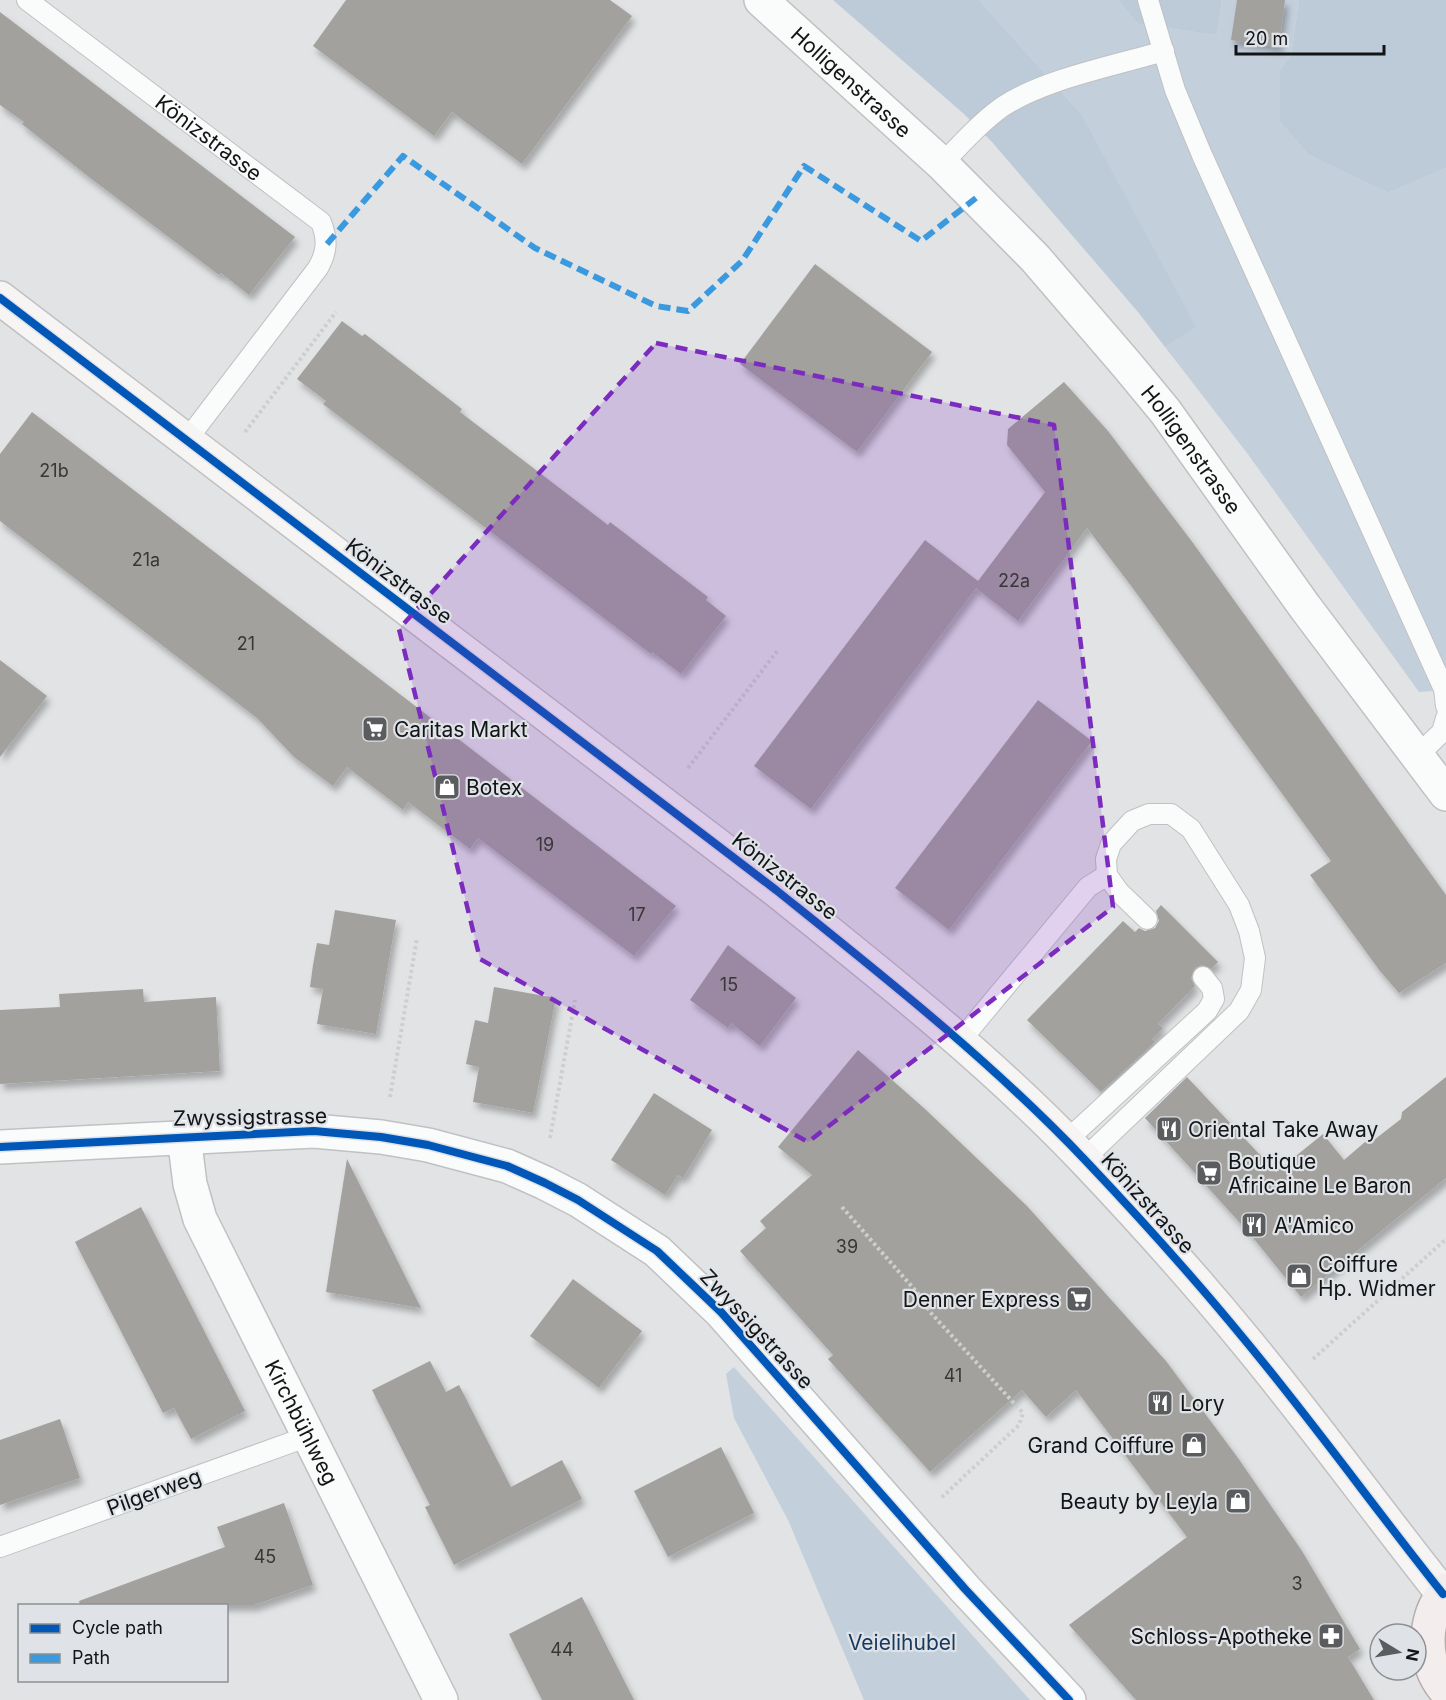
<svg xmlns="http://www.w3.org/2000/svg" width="1446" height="1700" font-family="Inter,sans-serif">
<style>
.green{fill:#c4cfdc}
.forest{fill:#bdcad8}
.building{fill:#a3a19d;filter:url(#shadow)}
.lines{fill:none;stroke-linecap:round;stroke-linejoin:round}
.service-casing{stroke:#c0c1c3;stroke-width:22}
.minor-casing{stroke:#c0c1c3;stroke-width:36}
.secondary-casing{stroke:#c0c1c3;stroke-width:36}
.primary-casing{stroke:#b7afac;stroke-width:36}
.path{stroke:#cdcfcf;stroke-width:4;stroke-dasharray:3 3;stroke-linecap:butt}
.service{stroke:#fafbfb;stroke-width:20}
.minor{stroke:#fafbfb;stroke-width:33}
.secondary{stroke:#f7f5f4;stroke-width:33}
.primary{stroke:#f3eeed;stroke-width:33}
.quiet{stroke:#3b9adf;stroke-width:6;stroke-dasharray:12 6;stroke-linecap:butt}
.cycleway-casing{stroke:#dfe3e7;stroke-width:11}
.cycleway{stroke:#0057b8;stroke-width:8}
.marked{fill:#7b2cbf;fill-opacity:0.2;stroke:#7b2cbf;stroke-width:4.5;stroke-dasharray:12 8;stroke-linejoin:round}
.labels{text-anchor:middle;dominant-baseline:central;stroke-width:4.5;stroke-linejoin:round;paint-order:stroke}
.number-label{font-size:18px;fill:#373738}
.street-label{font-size:21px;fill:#131416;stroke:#dfe3e7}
.poi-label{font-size:21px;fill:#131416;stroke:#dfe3e7;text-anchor:start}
.park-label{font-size:21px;fill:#17395d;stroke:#dfe3e7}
</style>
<defs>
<filter id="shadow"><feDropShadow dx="3.5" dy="6" stdDeviation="3" flood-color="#0004"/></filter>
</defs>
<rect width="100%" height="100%" fill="#e1e3e5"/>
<g class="green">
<path d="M 979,0 L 1118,0 L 1138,24 L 1217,35 L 1222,0 L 1299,0 L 1291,55 L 1280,70 L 1280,122 L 1309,155 L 1388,193 L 1446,168 L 1446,690 L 1419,692 L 1247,453 L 1165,347 L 1195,327 L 1082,115 Z"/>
<path d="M 734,1367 L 1030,1700 L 864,1700 L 788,1520 L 734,1418 L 726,1374 Z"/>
</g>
<g class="forest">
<path d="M 833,0 L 979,0 L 1082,115 L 1196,327 L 1165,347 L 1138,312 L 992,142 L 964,114 Z"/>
<path d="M 1118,0 L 1222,0 L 1217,35 L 1138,24 Z"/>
<path d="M 1299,0 L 1446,0 L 1446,168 L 1388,193 L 1309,155 L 1280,122 L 1280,70 L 1291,55 Z"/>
</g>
<g class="building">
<path d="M 346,0 L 610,0 L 632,16 L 522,164 L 452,112 L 434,136 L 313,46 Z"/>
<path d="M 1237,0 L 1285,0 L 1279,47 L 1231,40 Z"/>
<path d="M 0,12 L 295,237 L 249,295 L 221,273 L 219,275 L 89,177 L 22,124 L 24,122 L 0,105 Z"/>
<path d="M 815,264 L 932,352 L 857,452 L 740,364 Z"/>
<path d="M 342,321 L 362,336 L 365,334 L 462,409 L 460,412 L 608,525 L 610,522 L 708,597 L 706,600 L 726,616 L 681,674 L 652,652 L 651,654 L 323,404 L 326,401 L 297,379 Z"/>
<path d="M 1064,382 L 1108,431 L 1193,543 L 1446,895 L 1446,963 L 1399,993 L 1380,971 L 1310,875 L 1331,861 L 1132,587 L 1087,528 L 1018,621 L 976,588 L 811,809 L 754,766 L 925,540 L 978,581 L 1045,492 L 1007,445 L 1008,429 Z"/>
<path d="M 32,412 L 676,906 L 634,956 L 478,838 L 470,849 L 408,802 L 403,810 L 347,767 L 333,786 L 294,757 L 257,718 L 0,521 L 0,454 Z"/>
<path d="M 0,660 L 47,696 L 0,757 Z"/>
<path d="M 1038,700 L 1092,741 L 949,930 L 895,888 Z"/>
<path d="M 1161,905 L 1218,962 L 1211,969 L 1202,965 L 1195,968 L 1191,978 L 1195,986 L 1158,1024 L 1163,1028 L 1152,1039 L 1155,1042 L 1101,1092 L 1027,1020 L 1123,921 L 1135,932 L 1139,928 L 1145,931 L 1155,928 L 1159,921 L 1156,911 Z"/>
<path d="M 335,910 L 396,920 L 376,1034 L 317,1024 L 323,989 L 310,987 L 313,965 L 317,943 L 329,945 Z"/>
<path d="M 728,945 L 796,998 L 760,1046 L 731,1023 L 728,1028 L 690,1000 Z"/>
<path d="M 494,987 L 556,998 L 533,1113 L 473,1102 L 479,1067 L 466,1064 L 475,1020 L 488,1023 Z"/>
<path d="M 143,989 L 144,1002 L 216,997 L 220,1071 L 0,1084 L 0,1010 L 60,1007 L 59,994 Z"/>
<path d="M 858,1050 L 925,1109 L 1027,1206 L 1166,1361 L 1238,1458 L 1302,1551 L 1360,1649 L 1348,1657 L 1374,1700 L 1136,1700 L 1069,1625 L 1187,1537 L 1076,1390 L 1046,1417 L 1022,1390 L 930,1472 L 828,1359 L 833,1355 L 740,1251 L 766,1228 L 760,1221 L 812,1175 L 778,1147 Z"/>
<path d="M 1187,1077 L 1276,1172 L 1323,1134 L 1344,1160 L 1365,1142 L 1370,1143 L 1401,1119 L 1402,1112 L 1446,1077 L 1446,1178 L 1301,1297 L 1250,1234 L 1145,1118 Z"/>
<path d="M 654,1093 L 712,1130 L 683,1178 L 678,1175 L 665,1195 L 611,1160 Z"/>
<path d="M 347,1159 L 421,1308 L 326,1292 Z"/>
<path d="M 141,1207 L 245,1411 L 191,1439 L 174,1408 L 163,1413 L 75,1242 Z"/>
<path d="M 573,1279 L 642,1331 L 599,1388 L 530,1336 Z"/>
<path d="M 430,1361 L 446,1392 L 459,1385 L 511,1487 L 562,1460 L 582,1499 L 454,1565 L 425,1507 L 430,1505 L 372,1390 Z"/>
<path d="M 60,1419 L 80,1478 L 0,1505 L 0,1440 Z"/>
<path d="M 721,1447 L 754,1513 L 668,1557 L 634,1491 Z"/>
<path d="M 284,1503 L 313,1585 L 254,1605 L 80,1605 L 79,1601 L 225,1547 L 217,1527 Z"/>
<path d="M 582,1597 L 634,1700 L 542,1700 L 509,1634 Z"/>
</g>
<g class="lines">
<g class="service-casing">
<g id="service">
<path id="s1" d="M 27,0 L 321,222 C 328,240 327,252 318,268 L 186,441"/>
<path d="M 1148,0 L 1175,90 L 1202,155 L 1429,656 L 1444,689 L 1446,706"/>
<path d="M 942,164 C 961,144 980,123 1002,107 C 1044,79 1114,66 1164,51"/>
<path d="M 1417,756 L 1442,732 L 1446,718"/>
<path d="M 960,1041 L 1088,887 L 1107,875"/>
<path d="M 1066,1141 L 1207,1011 L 1214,999 L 1212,988 L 1203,977"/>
<path d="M 1084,1159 L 1239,1011 L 1251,990 L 1255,958 L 1249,931 L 1239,905 L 1191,829 L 1171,814 L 1149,814 L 1132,821 L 1111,844 L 1106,859 L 1107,875 L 1119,892 L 1147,919"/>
<path d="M 0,1547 L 309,1436"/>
</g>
</g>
<g class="minor-casing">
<g id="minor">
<path id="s2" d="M 761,0 L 942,164 L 1035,258 L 1127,365 L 1165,411 L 1305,607 L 1446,794"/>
<path id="s3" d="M 184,1136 L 190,1184 L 200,1219 L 441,1700"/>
<path d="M 0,1147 L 314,1131 L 381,1137 L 428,1145 L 507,1166 L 545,1183 L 578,1200 L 657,1251 L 721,1312 L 965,1589 L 1069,1700"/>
</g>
</g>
<g class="secondary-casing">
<path id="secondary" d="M 0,298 L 776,890 C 883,976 991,1061 1085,1160 C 1140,1218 1194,1278 1244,1339 C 1313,1422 1376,1510 1443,1594"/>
</g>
<g class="primary-casing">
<path id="primary" d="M 1446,1590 C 1422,1619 1422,1663 1446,1691"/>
</g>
<g class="path">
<path d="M 245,432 L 336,312"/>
<path d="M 688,768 L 778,650"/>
<path d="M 390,1097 L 417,938"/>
<path d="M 550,1138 L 575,1000"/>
<path d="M 842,1207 L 921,1297 L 930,1312 L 1023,1413 L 1019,1425 L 940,1499"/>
<path d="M 1313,1359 L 1446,1239"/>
</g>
<use href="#service" class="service"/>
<use href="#minor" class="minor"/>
<use href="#secondary" class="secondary"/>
<use href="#primary" class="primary"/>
<path class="quiet" d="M 327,244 L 403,156 L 535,248 L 656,306 L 688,311 L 742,261 L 804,166 L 921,241 L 976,198"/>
<g class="cycleway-casing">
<g id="cycleway">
<path d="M 0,298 L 776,890 C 883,976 991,1061 1085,1160 C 1140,1218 1194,1278 1244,1339 C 1313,1422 1376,1510 1443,1594"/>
<path d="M 0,1147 L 314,1131 L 381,1137 L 428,1145 L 507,1166 L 545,1183 L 578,1200 L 657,1251 L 721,1312 L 965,1589 L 1069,1700"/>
</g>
</g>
<use href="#cycleway" class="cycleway"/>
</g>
<path class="marked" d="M 656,343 L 1054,425 L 1113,907 L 808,1142 L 480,959 L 399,629 Z"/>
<defs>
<g id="supermarket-square" transform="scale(1.35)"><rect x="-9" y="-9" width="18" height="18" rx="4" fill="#5b5c5e" stroke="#dfe3e7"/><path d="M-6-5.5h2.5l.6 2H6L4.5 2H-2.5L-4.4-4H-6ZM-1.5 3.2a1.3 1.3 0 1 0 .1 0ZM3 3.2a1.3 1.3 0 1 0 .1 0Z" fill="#fff"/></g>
<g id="shop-square" transform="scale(1.35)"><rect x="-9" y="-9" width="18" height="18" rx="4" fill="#5b5c5e" stroke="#dfe3e7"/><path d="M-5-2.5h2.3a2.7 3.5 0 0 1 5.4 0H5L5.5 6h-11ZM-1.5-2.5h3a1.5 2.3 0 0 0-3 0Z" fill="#fff"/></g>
<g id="restaurant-square" transform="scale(1.35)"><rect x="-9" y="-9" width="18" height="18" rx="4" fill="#5b5c5e" stroke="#dfe3e7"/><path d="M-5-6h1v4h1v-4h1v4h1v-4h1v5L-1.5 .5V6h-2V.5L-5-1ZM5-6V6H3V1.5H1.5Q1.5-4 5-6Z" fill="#fff"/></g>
<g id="pharmacy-square" transform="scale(1.35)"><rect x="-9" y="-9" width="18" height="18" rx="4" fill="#5b5c5e" stroke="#dfe3e7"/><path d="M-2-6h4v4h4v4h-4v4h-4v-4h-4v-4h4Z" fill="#fff"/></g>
</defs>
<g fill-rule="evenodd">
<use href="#supermarket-square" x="375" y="729"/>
<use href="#shop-square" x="447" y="787"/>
<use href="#restaurant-square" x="1169" y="1129"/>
<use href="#supermarket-square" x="1209" y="1173"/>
<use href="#restaurant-square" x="1254" y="1225"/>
<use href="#shop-square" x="1299" y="1276"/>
<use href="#supermarket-square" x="1079" y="1299"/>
<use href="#restaurant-square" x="1160" y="1403"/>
<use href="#shop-square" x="1194" y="1445"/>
<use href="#shop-square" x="1238" y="1501"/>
<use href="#pharmacy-square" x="1331" y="1636"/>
</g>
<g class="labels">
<g class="number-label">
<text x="54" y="470">21b</text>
<text x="146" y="559">21a</text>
<text x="1014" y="580">22a</text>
<text x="246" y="643">21</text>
<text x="545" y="844">19</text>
<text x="637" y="914">17</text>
<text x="729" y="984">15</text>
<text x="847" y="1246">39</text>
<text x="953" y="1375">41</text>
<text x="265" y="1556">45</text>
<text x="1297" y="1583">3</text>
<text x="562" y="1649">44</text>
</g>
<g class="street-label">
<text stroke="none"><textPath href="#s2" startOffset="122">Holligenstrasse</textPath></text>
<text stroke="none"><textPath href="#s1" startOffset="228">Könizstrasse</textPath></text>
<text stroke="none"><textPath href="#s2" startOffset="624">Holligenstrasse</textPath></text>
<text transform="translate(399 581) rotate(37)">Könizstrasse</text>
<text transform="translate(785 876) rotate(38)">Könizstrasse</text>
<text transform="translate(250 1117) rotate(-1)">Zwyssigstrasse</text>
<text transform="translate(1148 1203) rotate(48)">Könizstrasse</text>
<text transform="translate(757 1329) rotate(47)">Zwyssigstrasse</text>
<text stroke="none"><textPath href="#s3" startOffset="312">Kirchbühlweg</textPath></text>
<text transform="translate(154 1492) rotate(-20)">Pilgerweg</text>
</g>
<g class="poi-label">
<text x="394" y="729">Caritas Markt</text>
<text x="466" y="787">Botex</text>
<text x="1188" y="1129">Oriental Take Away</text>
<text x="1228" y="1161">Boutique<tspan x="1228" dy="24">Africaine Le Baron</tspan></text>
<text x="1274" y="1225">A'Amico</text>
<text x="1318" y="1264">Coiffure<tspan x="1318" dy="24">Hp. Widmer</tspan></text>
<text x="1060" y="1299" text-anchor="end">Denner Express</text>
<text x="1180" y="1403">Lory</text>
<text x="1174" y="1445" text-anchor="end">Grand Coiffure</text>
<text x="1218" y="1501" text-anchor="end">Beauty by Leyla</text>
<text x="1312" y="1636" text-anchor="end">Schloss-Apotheke</text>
</g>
<g class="park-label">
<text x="902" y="1642">Veielihubel</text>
</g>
</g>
<rect x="18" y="1604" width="210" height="78" fill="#dfe3e7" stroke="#8d9093" stroke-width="1.5"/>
<rect x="30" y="1624" width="30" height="9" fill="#0057b8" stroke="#8d9093" stroke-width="1.5"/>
<text x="72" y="1634" font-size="18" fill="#131416">Cycle path</text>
<rect x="30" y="1654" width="30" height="9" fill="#3b9adf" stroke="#8d9093" stroke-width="1.5"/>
<text x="72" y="1664" font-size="18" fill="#131416">Path</text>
<g transform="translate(1398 1652) rotate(101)"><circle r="28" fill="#dfe3e7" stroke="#8d9093" stroke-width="1.5"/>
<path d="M0-4.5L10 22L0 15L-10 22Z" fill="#5b5c5e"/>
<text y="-9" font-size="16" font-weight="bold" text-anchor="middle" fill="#131416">N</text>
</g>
<path d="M1236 45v9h148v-9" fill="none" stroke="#131416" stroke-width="3"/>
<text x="1245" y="45" font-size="18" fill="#131416" stroke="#dfe3e7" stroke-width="4.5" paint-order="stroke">20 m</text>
</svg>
